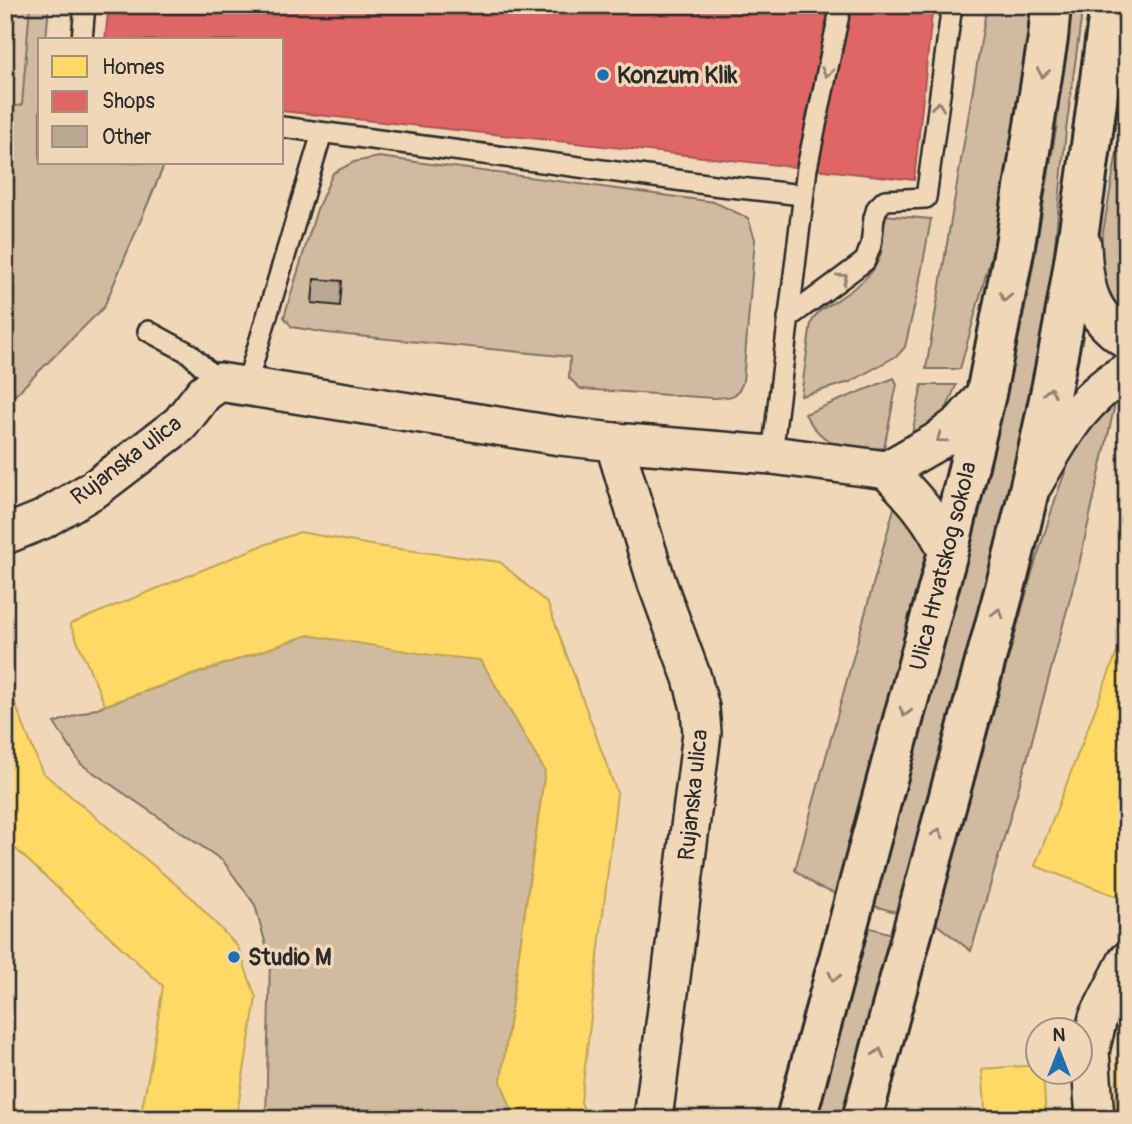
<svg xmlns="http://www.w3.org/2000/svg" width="1132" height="1124" font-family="Pangolin,sans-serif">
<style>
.built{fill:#e0c9ac}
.green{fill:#d0bba0;stroke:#7e7366;stroke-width:2}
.homes{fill:#ffd966;stroke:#bfa554;stroke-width:2}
.shops{fill:#e06666;stroke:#aa5454;stroke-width:2}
.building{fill:#baa791;stroke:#2b2b2b;stroke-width:2}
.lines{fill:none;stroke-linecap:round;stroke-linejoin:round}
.service-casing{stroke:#2b2b2b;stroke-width:24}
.minor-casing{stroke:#2b2b2b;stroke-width:42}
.tertiary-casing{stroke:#2b2b2b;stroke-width:44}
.service{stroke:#f0d7b8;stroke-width:19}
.minor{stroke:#f0d7b8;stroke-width:37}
.tertiary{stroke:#f0d7b8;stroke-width:38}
.oneway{stroke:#8e8172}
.poi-dot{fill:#1f6fb2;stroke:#f0d7b8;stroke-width:2.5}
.labels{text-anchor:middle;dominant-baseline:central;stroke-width:7;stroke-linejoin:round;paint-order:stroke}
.poi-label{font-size:23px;font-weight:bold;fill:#2b2b2b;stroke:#f0d7b8;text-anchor:start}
.street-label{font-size:23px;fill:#2b2b2b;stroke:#f0d7b8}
</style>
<rect width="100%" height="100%" fill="#f0d7b8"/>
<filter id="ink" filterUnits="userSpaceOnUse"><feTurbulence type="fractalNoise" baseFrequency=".0143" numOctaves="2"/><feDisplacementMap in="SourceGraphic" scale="14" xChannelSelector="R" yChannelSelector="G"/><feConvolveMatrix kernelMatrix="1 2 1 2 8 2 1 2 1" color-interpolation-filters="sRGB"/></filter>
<g filter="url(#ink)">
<path class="built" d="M 5,5 L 47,5 L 40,40 L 40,98 L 22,106 L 5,108 Z"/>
<g class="green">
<path d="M 30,5 L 49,5 L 46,40 L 40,40 L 40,163 L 165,163 L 104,307 L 5,405 L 5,108 L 22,105 Z"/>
<path d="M 987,5 L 1032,5 L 1029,40 L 996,238 L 960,369 L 926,369 Z"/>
<path d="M 1070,5 L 1083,5 L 1066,130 L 1050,296 L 1016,468 L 981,611 L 899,913 L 874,906 L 990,466 L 1028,295 L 1056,130 Z"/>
<path d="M 1127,95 L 1127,323 L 1110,306 L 1098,260 Z"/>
<path d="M 379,157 L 714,202 L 748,218 L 755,239 L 743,381 C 738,399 729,397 713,398 L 581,389 L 569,378 L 570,357 L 327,333 L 292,327 L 284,317 L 317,209 L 333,173 L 354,162 Z"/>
<path d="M 884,215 L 931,219 L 918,290 L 905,347 L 898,355 L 850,382 L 801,396 L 811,323 C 818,308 828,307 840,298 C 858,286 879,271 882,248 C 884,237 883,226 884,215 Z"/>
<path d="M 894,378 L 897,384 L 884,448 C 848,453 823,447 805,414 Z"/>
<path d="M 922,385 L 956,385 L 948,405 L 938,421 L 910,444 Z"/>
<path d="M 1117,395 L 1078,569 L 1027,759 L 971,951 L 935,923 L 1032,573 L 1056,497 L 1075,445 Z"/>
<path d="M 897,497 L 926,549 L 926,562 L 922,583 L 836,894 L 818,887 L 795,870 Z"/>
<path d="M 308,635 L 481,660 L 545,771 L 501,1081 L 515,1119 L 266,1119 L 270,960 L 255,905 L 223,861 L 81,764 L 54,723 Z"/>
<path d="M 867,927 L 892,934 L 841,1119 L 815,1119 Z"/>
</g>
<g class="homes">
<path d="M 300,532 L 376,546 L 500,562 L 548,604 L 617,793 L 581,1102 L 587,1119 L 515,1119 L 501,1081 L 545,771 L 481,660 L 431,655 L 308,635 L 105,705 L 70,624 L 261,546 Z"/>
<path d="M 1127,626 L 1127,877 L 1119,897 L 1035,866 Z"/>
<path d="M 5,678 L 42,772 L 191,897 L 238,947 L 256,998 L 236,1119 L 140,1119 L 152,1057 L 163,986 L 5,839 Z"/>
<path d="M 1118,1035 L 1127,1036 L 1127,1116 L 1116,1116 Z"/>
<path d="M 1038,1065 L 1038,1072 L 1043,1072 L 1046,1119 L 986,1119 L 982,1069 Z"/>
</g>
<path class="shops" d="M 109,5 L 933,5 L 914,180 L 282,111 L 282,40 L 105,40 Z"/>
<path class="building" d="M 314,279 L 342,281 L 340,306 L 312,303 Z"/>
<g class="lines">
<g class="service-casing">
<g id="service">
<path d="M 82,40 L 85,5"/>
<path d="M 282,127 L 721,186 L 803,195"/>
<path d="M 788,318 L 865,261 L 871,245 L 874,218 L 877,208 L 885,200 L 926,198 L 952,5"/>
<path d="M 148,331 L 189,353 L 219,382"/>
<path d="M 246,386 L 322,133"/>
<path d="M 772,455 L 807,168 L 841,5"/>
</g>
</g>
<g class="minor-casing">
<g id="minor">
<path d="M 1082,245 C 1084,288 1089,315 1127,340"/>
<path d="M 614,442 L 772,455 L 887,470 L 936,442 L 961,423 L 986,394"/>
<path d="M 887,470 C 913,497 932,517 948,552"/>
<path d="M 1034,483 C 1060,439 1080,398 1127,372"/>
<path d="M 5,535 L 42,520 L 96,488 L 180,424 L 204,393 L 219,382 L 560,436 L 614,442 L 657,583 L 692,678 L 700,708 L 702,733 L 653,1119"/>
<path d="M 1095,1119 L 1090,1051 L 1098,1018 L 1127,961"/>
</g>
</g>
<g class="tertiary-casing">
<g id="tertiary">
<path d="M 796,1119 L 948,552 L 986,394 L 1014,251 L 1048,38 L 1051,5"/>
<path d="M 862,1119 L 1009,573 C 1027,501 1044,428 1058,354 C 1080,239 1094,122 1110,5"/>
</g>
</g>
<use href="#service" class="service"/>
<use href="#minor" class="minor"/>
<use href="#tertiary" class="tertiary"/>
</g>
<defs><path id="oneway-chevron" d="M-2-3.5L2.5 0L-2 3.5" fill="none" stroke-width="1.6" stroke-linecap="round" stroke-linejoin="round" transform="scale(1.75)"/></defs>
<g class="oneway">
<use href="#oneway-chevron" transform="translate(827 72) rotate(102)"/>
<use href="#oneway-chevron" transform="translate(1043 73) rotate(99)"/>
<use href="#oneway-chevron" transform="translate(938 106) rotate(-82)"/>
<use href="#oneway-chevron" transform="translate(843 278) rotate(-36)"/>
<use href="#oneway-chevron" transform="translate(1005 297) rotate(101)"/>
<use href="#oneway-chevron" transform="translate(1050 392) rotate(-78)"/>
<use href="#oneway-chevron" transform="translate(941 438) rotate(144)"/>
<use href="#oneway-chevron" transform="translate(998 613) rotate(-75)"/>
<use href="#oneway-chevron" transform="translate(905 712) rotate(105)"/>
<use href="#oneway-chevron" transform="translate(938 833) rotate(-75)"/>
<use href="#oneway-chevron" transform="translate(834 977) rotate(105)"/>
<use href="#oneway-chevron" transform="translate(879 1053) rotate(-75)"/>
</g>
</g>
<g class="poi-dot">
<circle cx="603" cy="75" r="7"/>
<circle cx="234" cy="957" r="7"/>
</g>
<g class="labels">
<g class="poi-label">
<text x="617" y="75">Konzum Klik</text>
<text x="248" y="957">Studio M</text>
</g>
<g class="street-label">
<text transform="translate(126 460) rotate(-37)">Rujanska ulica</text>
<text transform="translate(943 566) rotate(-76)">Ulica Hrvatskog sokola</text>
<text transform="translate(693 795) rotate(-84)">Rujanska ulica</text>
</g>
</g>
<rect width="1132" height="1124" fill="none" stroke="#f0d7b8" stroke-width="28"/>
<rect x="14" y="14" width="1104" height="1096" fill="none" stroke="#2b2b2b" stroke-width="2.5" filter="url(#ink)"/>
<rect x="38" y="38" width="245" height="126" fill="#f0d7b8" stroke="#a19280" stroke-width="2"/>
<rect x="52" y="56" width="35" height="21" fill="#ffd966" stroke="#a19280" stroke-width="2"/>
<text x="102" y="74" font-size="21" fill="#2b2b2b">Homes</text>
<rect x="52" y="91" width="35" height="21" fill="#e06666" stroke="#a19280" stroke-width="2"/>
<text x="102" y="108" font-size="21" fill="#2b2b2b">Shops</text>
<rect x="52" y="126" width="35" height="21" fill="#baa791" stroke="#a19280" stroke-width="2"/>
<text x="102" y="144" font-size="21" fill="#2b2b2b">Other</text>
<g transform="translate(1059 1051)"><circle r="33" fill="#f0d7b8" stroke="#a19280" stroke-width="2"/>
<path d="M0-5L12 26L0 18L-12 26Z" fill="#1f6fb2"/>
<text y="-10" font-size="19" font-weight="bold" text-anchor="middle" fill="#2b2b2b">N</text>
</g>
</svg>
